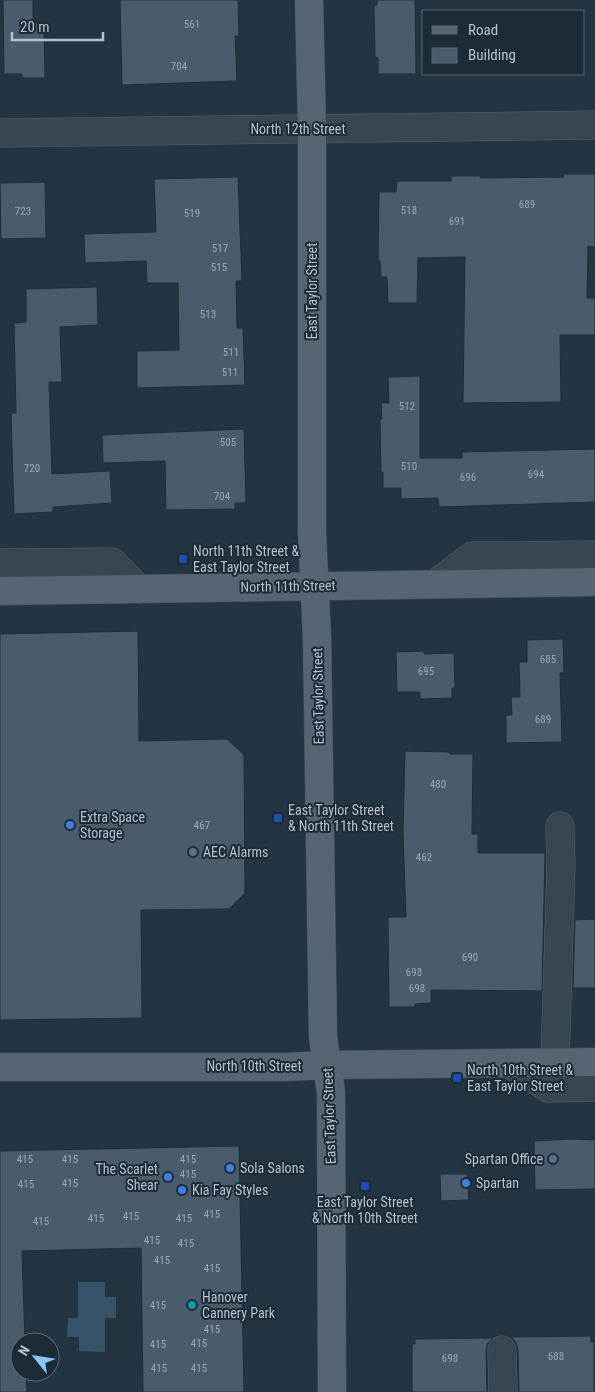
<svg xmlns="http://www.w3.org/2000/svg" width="595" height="1392" font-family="'Roboto Condensed',sans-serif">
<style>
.water{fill:#37536a}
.building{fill:#4a5c6b;stroke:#1f2d39}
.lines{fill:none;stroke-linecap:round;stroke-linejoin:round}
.minor-casing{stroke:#56646f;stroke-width:29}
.major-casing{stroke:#45525e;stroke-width:29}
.minor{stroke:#384651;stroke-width:28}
.major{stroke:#566571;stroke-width:28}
.transit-dot{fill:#1a4fb4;stroke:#1d2b37;stroke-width:2}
.shop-dot{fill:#3f7fe0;stroke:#1d2b37;stroke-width:2}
.service-dot{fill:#5c6f8a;stroke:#1d2b37;stroke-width:2}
.culture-dot{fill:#0f9aa8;stroke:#1d2b37;stroke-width:2}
.labels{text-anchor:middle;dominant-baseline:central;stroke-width:4;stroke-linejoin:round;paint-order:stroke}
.number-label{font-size:11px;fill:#9aa8b4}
.street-label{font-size:14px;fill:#b5c1cc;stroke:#1d2b37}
.poi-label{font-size:14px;fill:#b5c1cc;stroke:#1d2b37;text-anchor:start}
</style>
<rect width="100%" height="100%" fill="#243542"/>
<path class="water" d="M 78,1282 L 105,1282 L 105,1297 L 116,1297 L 116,1318 L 105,1318 L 105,1352 L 79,1351 L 79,1337 L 67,1337 L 68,1318 L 78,1318 Z"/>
<g class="building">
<path d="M 3,0 L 33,0 L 33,23 L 44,23 L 45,78 L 22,78 L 22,74 L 4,74 Z"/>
<path d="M 120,0 L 238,0 L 239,36 L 235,36 L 237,81 L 122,85 Z"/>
<path d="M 377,0 L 415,0 L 416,74 L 378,74 L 378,58 L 375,57 L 374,5 L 377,5 Z"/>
<path d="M 564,174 L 595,174 L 595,247 L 588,246 L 587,298 L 595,298 L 595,335 L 560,335 L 561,402 L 463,403 L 465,257 L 418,258 L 417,303 L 388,303 L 387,277 L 381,277 L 380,261 L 378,261 L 379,192 L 396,192 L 397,181 L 451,181 L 451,176 L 480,176 L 480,178 L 564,177 Z"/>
<path d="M 238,177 L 242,281 L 236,281 L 237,328 L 243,328 L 245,385 L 137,388 L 137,351 L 179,350 L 178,283 L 147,283 L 146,261 L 85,263 L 84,234 L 156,232 L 154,179 Z"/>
<path d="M 45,182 L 46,238 L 1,239 L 0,183 Z"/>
<path d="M 97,287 L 98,325 L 60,327 L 62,382 L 49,382 L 52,474 L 110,471 L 112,503 L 53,507 L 53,512 L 14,514 L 11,413 L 16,413 L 14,323 L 26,322 L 26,289 Z"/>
<path d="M 420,376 L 420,458 L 462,458 L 462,452 L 595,449 L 595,502 L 439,507 L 438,498 L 401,499 L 401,488 L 383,488 L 383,472 L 381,472 L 380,419 L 382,419 L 381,403 L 389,403 L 388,377 Z"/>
<path d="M 244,429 L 246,503 L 235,503 L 235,509 L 166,510 L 165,461 L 103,463 L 102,435 Z"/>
<path d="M 138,631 L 139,741 L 227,739 L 244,755 L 245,893 L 229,909 L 141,910 L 142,1018 L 0,1020 L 0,634 Z"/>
<path d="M 563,639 L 564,673 L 560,673 L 562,742 L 506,743 L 506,715 L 512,715 L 511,697 L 520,697 L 519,662 L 527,662 L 527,640 Z"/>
<path d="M 424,651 L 424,654 L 454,653 L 455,688 L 452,688 L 452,698 L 420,699 L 420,692 L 397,692 L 396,652 Z"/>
<path d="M 405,751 L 450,752 L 450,754 L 473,754 L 472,834 L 478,834 L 478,853 L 545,853 L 542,991 L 431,990 L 431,1003 L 415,1004 L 415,1007 L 389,1007 L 388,917 L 406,917 L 403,833 Z"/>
<path d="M 595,919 L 595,988 L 573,988 L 575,920 Z"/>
<path d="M 571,1139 L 595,1140 L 595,1189 L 535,1190 L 534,1141 Z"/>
<path d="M 239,1146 L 244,1392 L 143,1392 L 141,1248 L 22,1251 L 25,1342 L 20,1342 L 20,1372 L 26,1372 L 27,1392 L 0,1392 L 0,1151 Z"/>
<path d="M 440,1174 L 467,1174 L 469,1200 L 441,1201 Z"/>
<path d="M 591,1336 L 591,1342 L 594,1342 L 594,1392 L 519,1392 L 518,1350 L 516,1342 L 511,1337 Z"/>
<path d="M 493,1338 L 488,1343 L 486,1350 L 487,1392 L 412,1392 L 412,1344 L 415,1344 L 415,1339 Z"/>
</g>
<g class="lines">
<g class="minor-casing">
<g id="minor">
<path d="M 0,133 L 595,125"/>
<path d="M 0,563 L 112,562 L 139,589"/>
<path d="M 436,583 L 472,556 L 595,555"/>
<path d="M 508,1063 L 548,1088 L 595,1087"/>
<path d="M 555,1063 L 561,865 L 560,826"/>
<path d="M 502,1350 L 503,1392"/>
</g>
</g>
<g class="major-casing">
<g id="major">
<path d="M 309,0 L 312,128 L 312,532 L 317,638 L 323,1037 L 331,1093 L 332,1392"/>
<path d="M 0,591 L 595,582"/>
<path d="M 0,1067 L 285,1067 L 328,1065 L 595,1062"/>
</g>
</g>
<use href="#minor" class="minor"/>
<use href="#major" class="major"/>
</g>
<g class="transit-dot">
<rect x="178" y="554" width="10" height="10" rx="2.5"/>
<rect x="273" y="813" width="10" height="10" rx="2.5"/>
<rect x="452" y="1073" width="10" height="10" rx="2.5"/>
<rect x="360" y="1181" width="10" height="10" rx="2.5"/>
</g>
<g class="shop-dot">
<circle cx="70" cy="825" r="5"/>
<circle cx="230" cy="1168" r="5"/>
<circle cx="168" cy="1177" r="5"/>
<circle cx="466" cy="1183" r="5"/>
<circle cx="182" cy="1190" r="5"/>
</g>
<g class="service-dot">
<circle cx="193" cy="852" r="5"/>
<circle cx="553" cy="1159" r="5"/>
</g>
<circle class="culture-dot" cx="192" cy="1305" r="5"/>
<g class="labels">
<g class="number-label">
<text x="192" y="24">561</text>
<text x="179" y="66">704</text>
<text x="527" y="204">689</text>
<text x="409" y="210">518</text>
<text x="23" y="211">723</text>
<text x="192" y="213">519</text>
<text x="457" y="221">691</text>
<text x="220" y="248">517</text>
<text x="219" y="267">515</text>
<text x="208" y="314">513</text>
<text x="231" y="352">511</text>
<text x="230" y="372">511</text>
<text x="407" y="406">512</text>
<text x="228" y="442">505</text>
<text x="409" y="466">510</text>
<text x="32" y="468">720</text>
<text x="536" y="474">694</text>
<text x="468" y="477">696</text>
<text x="222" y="496">704</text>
<text x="548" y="659">685</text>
<text x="426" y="671">695</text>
<text x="543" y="719">689</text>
<text x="438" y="784">480</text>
<text x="202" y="825">467</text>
<text x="424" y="857">462</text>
<text x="470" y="957">690</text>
<text x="414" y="972">698</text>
<text x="417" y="988">698</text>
<text x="25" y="1159">415</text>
<text x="70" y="1159">415</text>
<text x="188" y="1159">415</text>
<text x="188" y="1174">415</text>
<text x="70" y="1183">415</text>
<text x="26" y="1184">415</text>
<text x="212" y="1214">415</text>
<text x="131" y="1216">415</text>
<text x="96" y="1218">415</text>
<text x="184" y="1218">415</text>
<text x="41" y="1221">415</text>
<text x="152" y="1240">415</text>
<text x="186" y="1243">415</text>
<text x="162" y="1260">415</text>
<text x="212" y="1268">415</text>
<text x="158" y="1305">415</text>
<text x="212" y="1329">415</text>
<text x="199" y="1343">415</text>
<text x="158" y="1344">415</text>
<text x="556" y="1356">688</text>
<text x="450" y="1358">698</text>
<text x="159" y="1368">415</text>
<text x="199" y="1368">415</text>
</g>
<g class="street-label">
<text x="298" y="129">North 12th Street</text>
<text transform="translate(312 291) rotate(-90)">East Taylor Street</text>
<text transform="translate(288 586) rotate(-1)">North 11th Street</text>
<text transform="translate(318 696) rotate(-91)">East Taylor Street</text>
<text x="254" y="1066">North 10th Street</text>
<text transform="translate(329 1116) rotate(-92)">East Taylor Street</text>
</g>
<g class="poi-label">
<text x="193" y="551">North 11th Street &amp;<tspan x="193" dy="16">East Taylor Street</tspan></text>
<text x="288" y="810">East Taylor Street<tspan x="288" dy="16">&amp; North 11th Street</tspan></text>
<text x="80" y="817">Extra Space<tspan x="80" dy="16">Storage</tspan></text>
<text x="203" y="852">AEC Alarms</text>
<text x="467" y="1070">North 10th Street &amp;<tspan x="467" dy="16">East Taylor Street</tspan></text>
<text x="543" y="1159" text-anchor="end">Spartan Office</text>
<text x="240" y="1168">Sola Salons</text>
<text x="158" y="1169" text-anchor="end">The Scarlet<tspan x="158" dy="16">Shear</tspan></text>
<text x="476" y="1183">Spartan</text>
<text x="192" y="1190">Kia Fay Styles</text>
<text x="365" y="1202" text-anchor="middle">East Taylor Street<tspan x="365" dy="16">&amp; North 10th Street</tspan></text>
<text x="202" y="1297">Hanover<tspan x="202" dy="16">Cannery Park</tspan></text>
</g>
</g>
<rect x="422" y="10" width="162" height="65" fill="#1d2b37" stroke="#5a6773"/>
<rect x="432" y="26" width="25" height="8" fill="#566571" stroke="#5a6773"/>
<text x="468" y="35" font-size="15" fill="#b5c1cc">Road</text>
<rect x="432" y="48" width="25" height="15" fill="#4a5c6b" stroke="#5a6773"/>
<text x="468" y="60" font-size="15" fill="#b5c1cc">Building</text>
<g transform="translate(35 1357) rotate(300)"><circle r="24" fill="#1d2b37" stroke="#5a6773"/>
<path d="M0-4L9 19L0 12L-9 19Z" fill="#87c5ff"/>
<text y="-8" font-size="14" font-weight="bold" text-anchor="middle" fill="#b5c1cc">N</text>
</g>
<path d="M12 32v8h91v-8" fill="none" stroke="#b5c1cc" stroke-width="2.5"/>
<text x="20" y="32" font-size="15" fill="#b5c1cc" stroke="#1d2b37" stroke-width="4" paint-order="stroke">20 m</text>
</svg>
